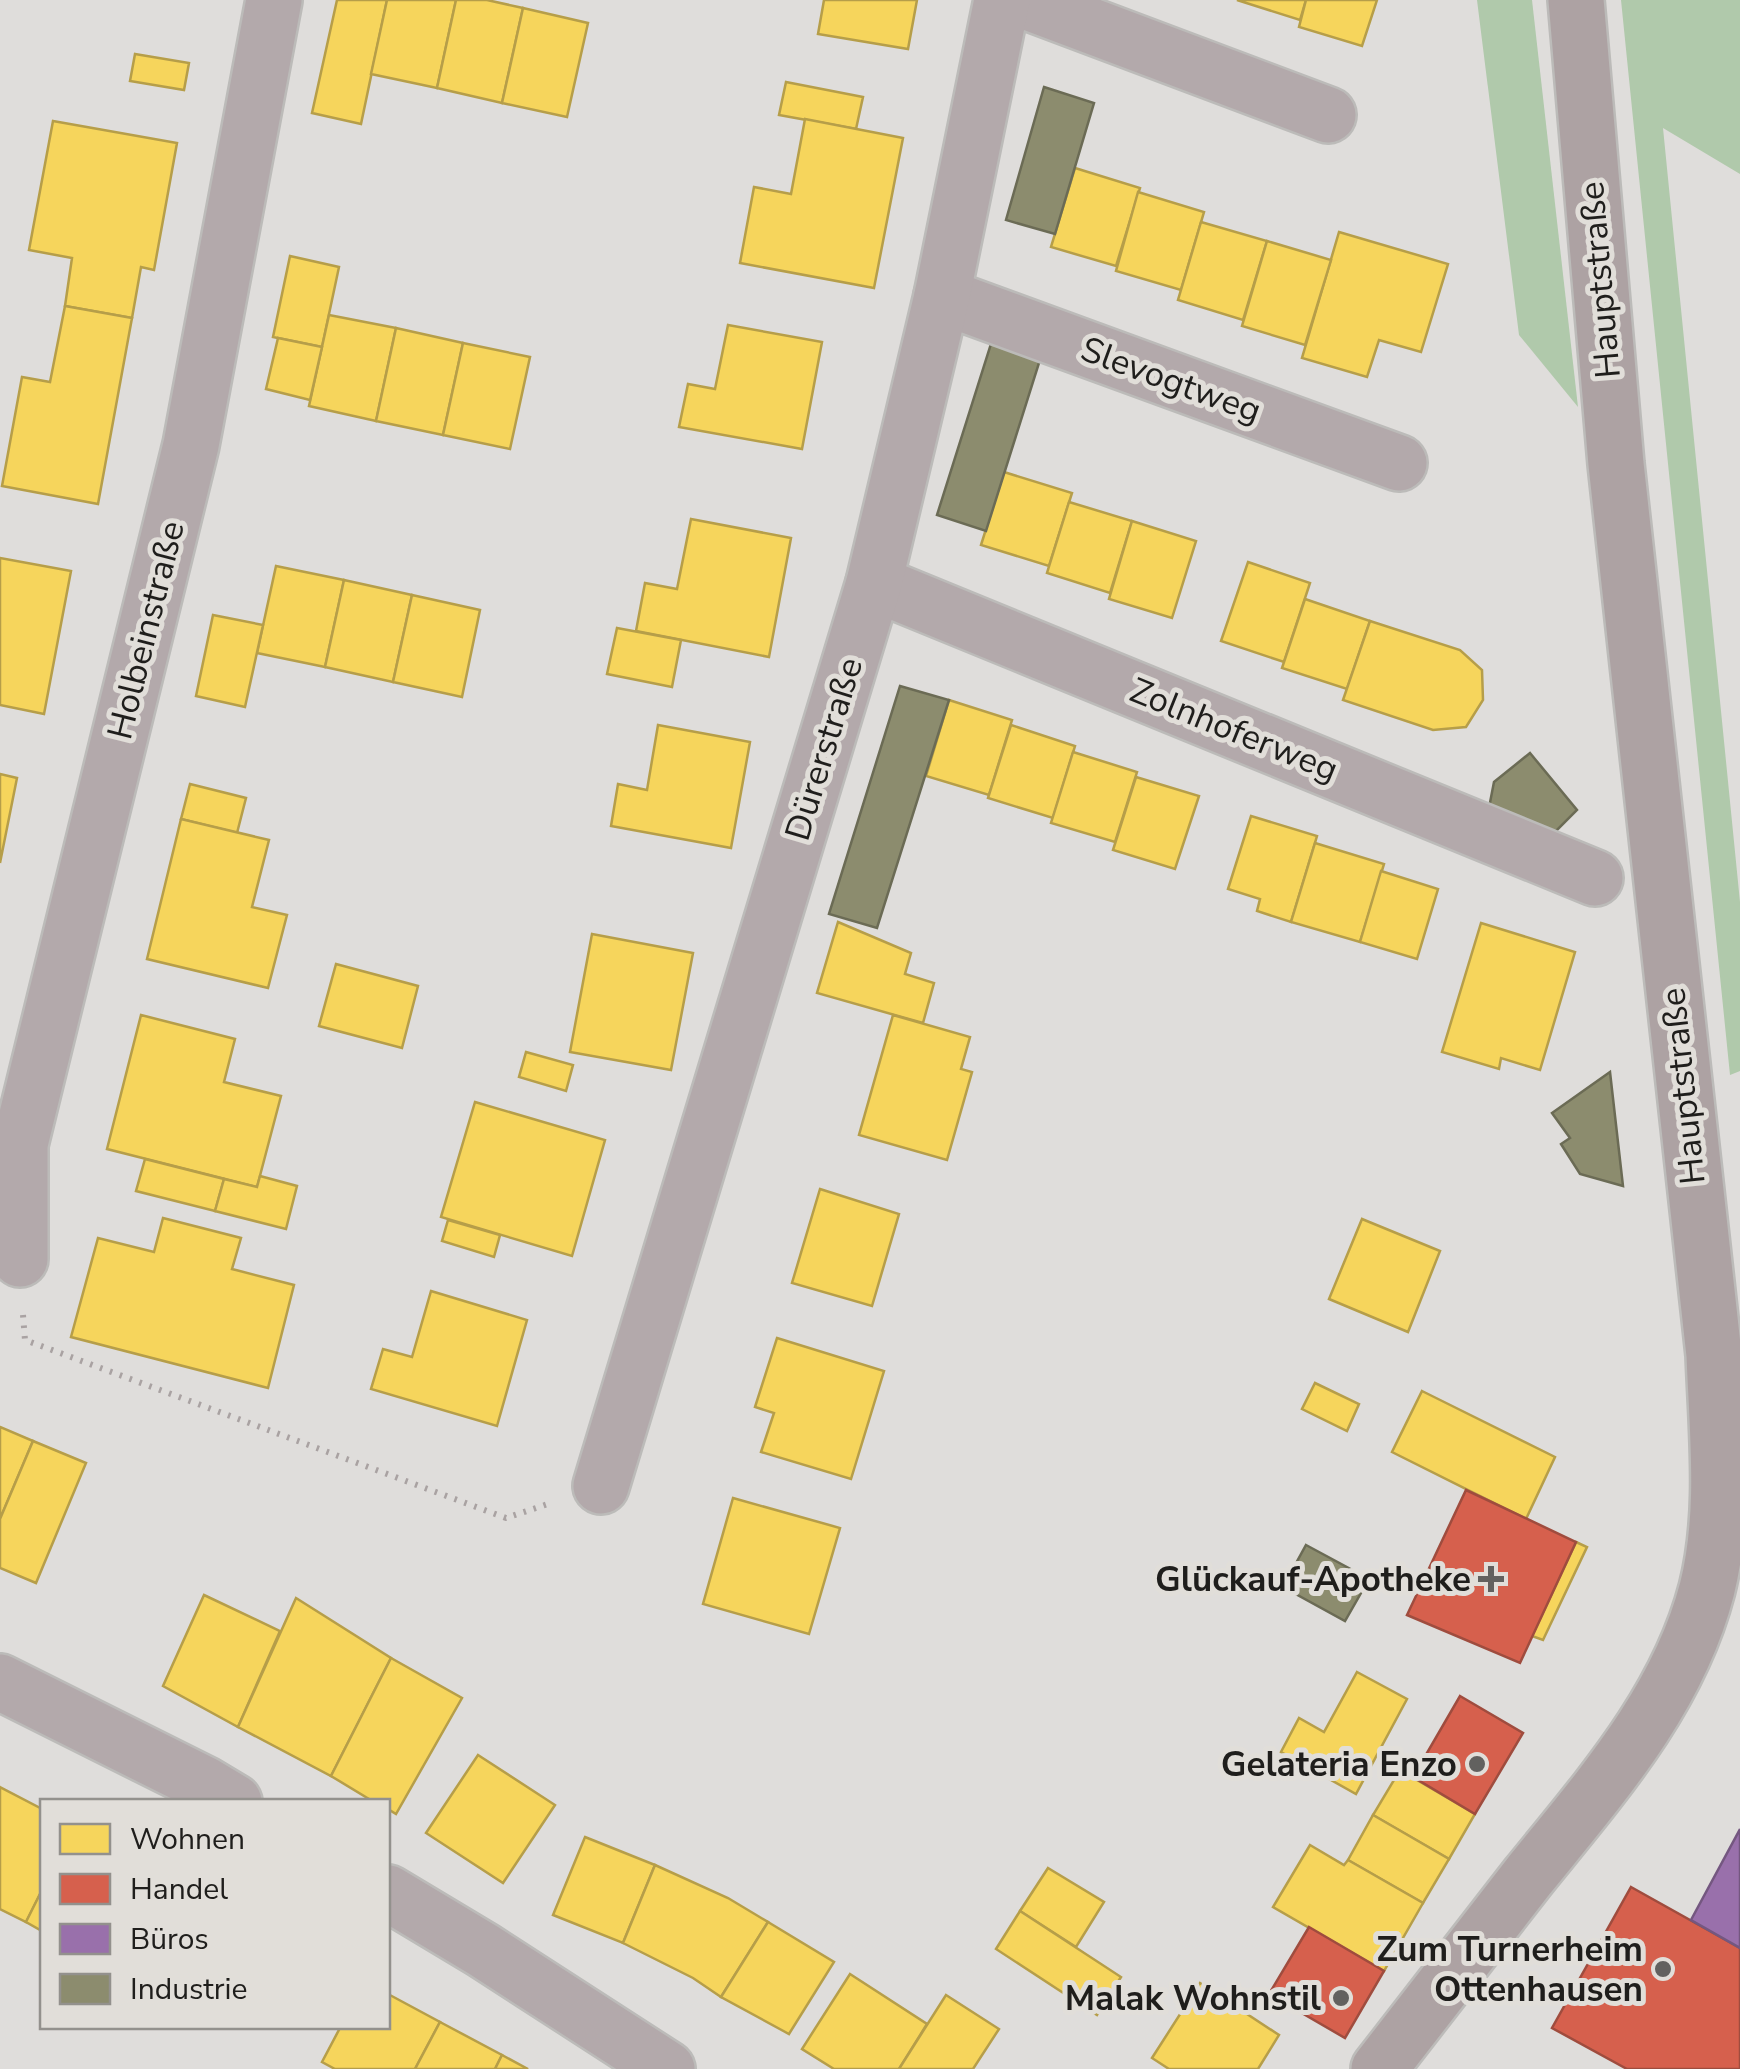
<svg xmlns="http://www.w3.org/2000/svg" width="1740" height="2069" font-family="'Nunito Sans',sans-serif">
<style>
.forest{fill:#b0c9ab}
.homes{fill:#f6d55c;stroke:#b69e49;stroke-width:2.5}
.shops{fill:#d6604d;stroke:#9f4c3e;stroke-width:2.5}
.offices{fill:#9970ab;stroke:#745780;stroke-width:2.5}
.industry{fill:#8c8c6e;stroke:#6b6b55;stroke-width:2.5}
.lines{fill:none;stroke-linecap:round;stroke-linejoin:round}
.minor-casing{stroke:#bcbbb9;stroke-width:60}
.major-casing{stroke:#bcbbb9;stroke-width:60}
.path{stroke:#a9a2a2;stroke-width:6;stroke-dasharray:2.5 8;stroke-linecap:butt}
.minor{stroke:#b3a9ab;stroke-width:55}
.major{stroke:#ada2a3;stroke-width:55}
.poi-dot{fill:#62615f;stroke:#e1ded9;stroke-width:4}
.labels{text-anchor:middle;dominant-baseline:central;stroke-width:10;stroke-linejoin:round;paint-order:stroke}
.street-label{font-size:35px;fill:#1f1e1c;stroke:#e1ded9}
.poi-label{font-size:35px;font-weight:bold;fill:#1f1e1c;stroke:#e1ded9;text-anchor:end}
</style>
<rect width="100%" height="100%" fill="#dfdddb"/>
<g class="forest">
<path d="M 1477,0 L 1532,0 L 1578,407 L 1519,335 Z"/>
<path d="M 1621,0 L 1740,0 L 1740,174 L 1663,128 L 1740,902 L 1740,1071 L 1730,1075 Z"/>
</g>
<g class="homes">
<path d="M 337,0 L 387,0 L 361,124 L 312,113 Z"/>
<path d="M 387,0 L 456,0 L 437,88 L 371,74 Z"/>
<path d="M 456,0 L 487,0 L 523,8 L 502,103 L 437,88 Z"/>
<path d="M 824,0 L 917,0 L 908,49 L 818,34 Z"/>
<path d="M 1237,0 L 1306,0 L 1300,20 Z"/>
<path d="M 1306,0 L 1377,0 L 1362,46 L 1299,27 Z"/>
<path d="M 523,8 L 588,23 L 567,117 L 502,103 Z"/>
<path d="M 135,54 L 189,63 L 184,90 L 130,81 Z"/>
<path d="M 786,82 L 863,97 L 856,129 L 779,115 Z"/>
<path d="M 805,119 L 903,138 L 874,288 L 740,263 L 754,187 L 791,194 Z"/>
<path d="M 53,121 L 177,143 L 154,270 L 141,267 L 132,318 L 65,306 L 72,258 L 29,250 Z"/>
<path d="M 1075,168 L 1140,188 L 1116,266 L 1051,247 Z"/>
<path d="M 1138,192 L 1204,212 L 1181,290 L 1116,271 Z"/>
<path d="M 1201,222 L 1267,241 L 1243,320 L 1178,300 Z"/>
<path d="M 1339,232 L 1448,264 L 1421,352 L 1379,340 L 1367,377 L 1302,358 Z"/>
<path d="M 1267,241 L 1331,260 L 1305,345 L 1242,326 Z"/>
<path d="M 290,256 L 339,267 L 322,347 L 273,337 Z"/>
<path d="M 65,306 L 132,318 L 98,504 L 2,486 L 22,377 L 50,382 Z"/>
<path d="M 329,315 L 396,328 L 376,421 L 309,406 Z"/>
<path d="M 728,325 L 822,342 L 802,449 L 679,427 L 688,384 L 715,389 Z"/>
<path d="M 396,328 L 463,343 L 443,435 L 376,421 Z"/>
<path d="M 278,338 L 322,347 L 310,400 L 266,389 Z"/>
<path d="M 463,343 L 530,357 L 510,449 L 443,435 Z"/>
<path d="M 1004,472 L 1072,493 L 1049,566 L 981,545 Z"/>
<path d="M 1069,502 L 1132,521 L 1110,593 L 1047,573 Z"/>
<path d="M 691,519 L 791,538 L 769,657 L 636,631 L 645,583 L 677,589 Z"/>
<path d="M 1132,521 L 1196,541 L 1172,618 L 1109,599 Z"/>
<path d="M 0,558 L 71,571 L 44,714 L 0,705 Z"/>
<path d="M 1248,562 L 1310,583 L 1284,662 L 1221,641 Z"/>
<path d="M 276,566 L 344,580 L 325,667 L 257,653 Z"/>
<path d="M 344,580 L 412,595 L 393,682 L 325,667 Z"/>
<path d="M 412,595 L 480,610 L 462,697 L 393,682 Z"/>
<path d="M 1305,599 L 1370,621 L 1347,689 L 1282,668 Z"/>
<path d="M 213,615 L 263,625 L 245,707 L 196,696 Z"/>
<path d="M 1370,621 L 1460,650 L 1482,670 L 1483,700 L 1466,727 L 1433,730 L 1343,700 Z"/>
<path d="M 617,628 L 681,640 L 672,687 L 607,674 Z"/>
<path d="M 949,700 L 1012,720 L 989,795 L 926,776 Z"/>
<path d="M 658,725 L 750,742 L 731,848 L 611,826 L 618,784 L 647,790 Z"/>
<path d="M 1011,725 L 1075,746 L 1053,818 L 988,798 Z"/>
<path d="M 1073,752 L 1137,772 L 1115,842 L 1051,823 Z"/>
<path d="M 0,774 L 17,778 L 0,863 Z"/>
<path d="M 1136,777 L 1199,796 L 1175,869 L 1113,850 Z"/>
<path d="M 190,784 L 246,798 L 237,833 L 181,819 Z"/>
<path d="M 1251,816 L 1317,836 L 1291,922 L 1257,911 L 1260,899 L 1228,889 Z"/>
<path d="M 181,819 L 269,840 L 252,907 L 287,915 L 268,988 L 147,959 Z"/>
<path d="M 1315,843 L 1384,864 L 1360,942 L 1291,922 Z"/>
<path d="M 1381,871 L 1438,889 L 1417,959 L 1360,942 Z"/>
<path d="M 838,922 L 911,953 L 905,974 L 934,983 L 923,1023 L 817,993 Z"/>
<path d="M 1481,923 L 1575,952 L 1540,1070 L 1501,1058 L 1499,1069 L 1442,1052 Z"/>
<path d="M 592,934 L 693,953 L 671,1070 L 570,1052 Z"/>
<path d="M 336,964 L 418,986 L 402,1048 L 319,1026 Z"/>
<path d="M 141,1015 L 235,1039 L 224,1082 L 281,1096 L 257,1187 L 107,1149 Z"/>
<path d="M 893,1015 L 970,1037 L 961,1069 L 972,1072 L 947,1160 L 859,1135 Z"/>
<path d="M 526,1052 L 573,1065 L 566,1091 L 519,1077 Z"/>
<path d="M 475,1102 L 605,1140 L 572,1256 L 441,1217 Z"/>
<path d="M 145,1159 L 224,1179 L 215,1211 L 136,1191 Z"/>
<path d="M 260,1176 L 297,1186 L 286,1229 L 215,1211 L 224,1179 L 257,1187 Z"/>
<path d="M 820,1189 L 899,1214 L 872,1306 L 792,1283 Z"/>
<path d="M 163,1218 L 241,1238 L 232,1269 L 294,1285 L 268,1388 L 71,1337 L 98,1238 L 154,1252 Z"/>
<path d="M 1362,1219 L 1440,1251 L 1408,1332 L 1329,1299 Z"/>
<path d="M 448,1220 L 500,1235 L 494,1257 L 442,1241 Z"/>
<path d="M 431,1291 L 527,1320 L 497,1426 L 371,1389 L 383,1349 L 412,1357 Z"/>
<path d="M 777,1338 L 884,1371 L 851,1479 L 761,1452 L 774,1413 L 755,1407 Z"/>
<path d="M 1315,1383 L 1359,1404 L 1347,1431 L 1302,1409 Z"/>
<path d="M 1422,1391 L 1555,1457 L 1526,1519 L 1392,1452 Z"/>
<path d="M 0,1427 L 33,1441 L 0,1519 Z"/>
<path d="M 33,1441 L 86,1463 L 36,1583 L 0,1568 L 0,1519 Z"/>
<path d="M 733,1498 L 840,1528 L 809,1634 L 703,1604 Z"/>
<path d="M 1576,1542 L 1587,1547 L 1543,1640 L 1532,1636 Z"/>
<path d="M 204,1595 L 280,1631 L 238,1727 L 163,1686 Z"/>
<path d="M 296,1598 L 391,1658 L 331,1776 L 238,1727 Z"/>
<path d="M 391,1658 L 462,1698 L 396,1814 L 388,1809 L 388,1802 L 374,1802 L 331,1776 Z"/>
<path d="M 1357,1672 L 1407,1699 L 1356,1794 L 1281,1752 L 1299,1718 L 1324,1732 Z"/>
<path d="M 478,1755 L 555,1805 L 503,1883 L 426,1833 Z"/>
<path d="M 1400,1770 L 1475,1814 L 1449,1859 L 1373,1815 Z"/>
<path d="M 0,1787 L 42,1809 L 42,1890 L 26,1922 L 0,1909 Z"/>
<path d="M 1373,1815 L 1449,1859 L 1423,1903 L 1348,1860 Z"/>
<path d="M 585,1837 L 655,1865 L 623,1943 L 553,1915 Z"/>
<path d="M 1310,1845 L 1344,1865 L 1348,1860 L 1423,1903 L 1384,1971 L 1273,1907 Z"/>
<path d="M 655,1865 L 728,1898 L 768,1922 L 721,1997 L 693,1978 L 623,1943 Z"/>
<path d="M 1048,1868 L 1104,1902 L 1076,1947 L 1020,1911 Z"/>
<path d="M 42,1890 L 42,1931 L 26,1922 Z"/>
<path d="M 1020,1911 L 1121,1977 L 1097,2015 L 996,1949 Z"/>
<path d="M 768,1922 L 834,1962 L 789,2034 L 721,1997 Z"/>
<path d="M 850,1974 L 927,2024 L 899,2069 L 834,2069 L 802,2049 Z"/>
<path d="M 1200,1983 L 1279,2035 L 1258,2069 L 1169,2069 L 1152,2058 Z"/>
<path d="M 388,1994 L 440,2022 L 415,2069 L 335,2069 L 322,2062 L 341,2026 L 388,2026 Z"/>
<path d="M 946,1995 L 999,2029 L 973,2069 L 899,2069 Z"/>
<path d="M 440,2022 L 502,2055 L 495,2069 L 415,2069 Z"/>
<path d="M 502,2055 L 528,2069 L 495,2069 Z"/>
</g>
<g class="shops">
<path d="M 1466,1490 L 1576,1542 L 1520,1663 L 1407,1615 Z"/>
<path d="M 1460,1696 L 1523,1733 L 1475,1814 L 1413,1777 Z"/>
<path d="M 1631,1887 L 1740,1948 L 1740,2069 L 1627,2069 L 1552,2028 Z"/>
<path d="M 1309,1927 L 1384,1971 L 1345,2038 L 1269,1994 Z"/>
</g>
<path class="offices" d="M 1740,1829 L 1740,1948 L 1691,1920 Z"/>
<g class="industry">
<path d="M 1044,87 L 1094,103 L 1055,234 L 1006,220 Z"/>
<path d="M 995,331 L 1044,347 L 986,531 L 937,515 Z"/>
<path d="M 900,686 L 949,700 L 877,928 L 829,914 Z"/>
<path d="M 1530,753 L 1577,810 L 1544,843 L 1487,818 L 1494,782 Z"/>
<path d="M 1610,1072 L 1623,1186 L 1580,1174 L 1561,1144 L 1570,1138 L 1552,1113 Z"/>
<path d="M 1306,1545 L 1369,1579 L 1345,1621 L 1283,1587 Z"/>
</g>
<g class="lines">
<g class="minor-casing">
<g id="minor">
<path d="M 1022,0 L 1328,115"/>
<path d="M 942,296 L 1399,463"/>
<path d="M 874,583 L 1595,878"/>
<path d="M 20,1259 L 20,1144 L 191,445 L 274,0"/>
<path d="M 601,1486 L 874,583 L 942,296 L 1002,0"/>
<path d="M 0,1682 L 204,1784 L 234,1802"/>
<path d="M 388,1893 L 483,1950 L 667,2069"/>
</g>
</g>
<g class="major-casing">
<path id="major" d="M 1379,2069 C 1429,2005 1478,1941 1528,1877 C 1599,1789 1678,1701 1707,1589 C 1726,1513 1717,1433 1714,1355 L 1616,464 L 1576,0"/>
</g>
<path class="path" d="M 23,1315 L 25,1340 L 506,1518 L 548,1504"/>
<use href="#minor" class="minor"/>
<use href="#major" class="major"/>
</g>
<g class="poi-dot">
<path d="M1486 1564h10v10h10v10h-10v10h-10v-10h-10v-10h10z"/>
<circle cx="1477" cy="1764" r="10"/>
<circle cx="1663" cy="1969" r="10"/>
<circle cx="1341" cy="1998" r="10"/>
</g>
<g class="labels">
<g class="street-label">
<text transform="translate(1600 280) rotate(-95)">Hauptstraße</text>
<text transform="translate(1171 380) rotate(20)">Slevogtweg</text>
<text transform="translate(146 630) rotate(-76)">Holbeinstraße</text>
<text transform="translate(1234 730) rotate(22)">Zolnhoferweg</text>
<text transform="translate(824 749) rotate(-73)">Dürerstraße</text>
<text transform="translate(1683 1086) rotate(-96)">Hauptstraße</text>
</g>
<g class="poi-label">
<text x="1471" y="1579">Glückauf-Apotheke</text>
<text x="1457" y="1764">Gelateria Enzo</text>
<text x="1643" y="1949">Zum Turnerheim<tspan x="1643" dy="40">Ottenhausen</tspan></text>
<text x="1321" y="1998">Malak Wohnstil</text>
</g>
</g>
<rect x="40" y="1799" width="350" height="230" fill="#e1ded9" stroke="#93918d" stroke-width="2.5"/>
<rect x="60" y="1824" width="50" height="30" fill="#f6d55c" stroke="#93918d" stroke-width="2.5"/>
<text x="130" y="1849" font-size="30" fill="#1f1e1c">Wohnen</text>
<rect x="60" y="1874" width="50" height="30" fill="#d6604d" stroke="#93918d" stroke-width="2.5"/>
<text x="130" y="1899" font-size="30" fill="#1f1e1c">Handel</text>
<rect x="60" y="1924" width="50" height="30" fill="#9970ab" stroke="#93918d" stroke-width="2.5"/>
<text x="130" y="1949" font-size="30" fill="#1f1e1c">Büros</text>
<rect x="60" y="1974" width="50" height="30" fill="#8c8c6e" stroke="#93918d" stroke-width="2.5"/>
<text x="130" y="1999" font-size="30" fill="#1f1e1c">Industrie</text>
</svg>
